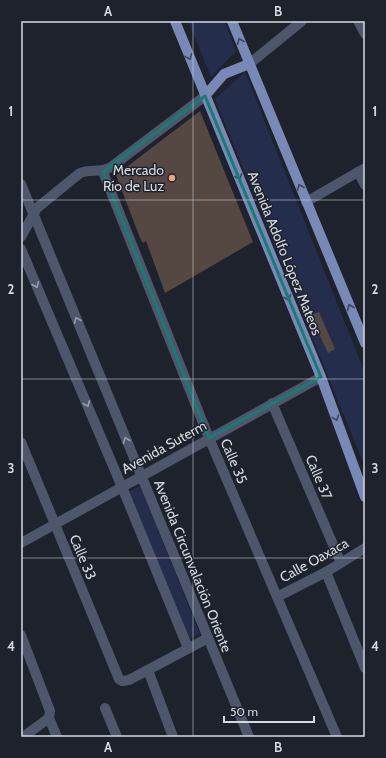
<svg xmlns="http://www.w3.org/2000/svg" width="386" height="758" font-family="Cabin,sans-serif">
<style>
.green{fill:#242d4b}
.building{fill:#554742}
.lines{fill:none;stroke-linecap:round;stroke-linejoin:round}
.minor{stroke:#4e566c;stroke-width:10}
.major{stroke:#7989b7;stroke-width:10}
.oneway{stroke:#3e465d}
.oneway2{stroke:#999eac}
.marked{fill:none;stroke:#197b74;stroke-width:3;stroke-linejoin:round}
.grid{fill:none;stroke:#d6d9e0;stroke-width:1;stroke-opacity:0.55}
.poi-dot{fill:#f2a17e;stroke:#1e222c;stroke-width:1.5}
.labels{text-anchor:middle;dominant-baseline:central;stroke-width:3;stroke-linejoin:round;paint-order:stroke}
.poi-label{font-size:14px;fill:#d6d9e0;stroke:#1e222c;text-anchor:end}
.street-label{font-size:14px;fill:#d6d9e0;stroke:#1e222c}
.neatline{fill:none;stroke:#d6d9e0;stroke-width:1.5}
.grid-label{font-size:13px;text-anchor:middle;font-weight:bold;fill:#d6d9e0}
</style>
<rect width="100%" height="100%" fill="#1e222c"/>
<g class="green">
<path d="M 188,21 L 224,21 L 236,51 L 211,77 Z"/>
<path d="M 245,72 L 365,373 L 365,467 L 215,99 Z"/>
<path d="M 140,486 L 200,634 L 189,639 L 128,492 Z"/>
</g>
<g class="building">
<path d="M 200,111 L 253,242 L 165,293 L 146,241 L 143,243 L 140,238 L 116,175 Z"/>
<path d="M 319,312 L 335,349 L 328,353 L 310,315 Z"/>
</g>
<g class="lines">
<g class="minor">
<path d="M 358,21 L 365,34"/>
<path d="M 249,64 L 302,21"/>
<path d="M 103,172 L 209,438 L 337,737"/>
<path d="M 358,172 L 365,185"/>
<path d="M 21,184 L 249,737"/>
<path d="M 306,202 L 365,168"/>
<path d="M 21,237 L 37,208 L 80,173 C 92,168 99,174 111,167 L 205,96"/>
<path d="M 21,249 L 122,487 L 188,648"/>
<path d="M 272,403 L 341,563"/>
<path d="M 21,442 L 119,679 L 122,681 L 129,680 L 208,638"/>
<path d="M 21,543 L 321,377"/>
<path d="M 326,572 L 365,668"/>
<path d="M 277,597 L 326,572 L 365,548"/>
<path d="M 21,635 L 50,711 L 49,718 L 57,737"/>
<path d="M 148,670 L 173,737"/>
<path d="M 105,708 L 117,737"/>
<path d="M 23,737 L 49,718"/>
</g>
<g class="major">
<path d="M 175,21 L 321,377 L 365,497"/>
<path d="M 232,21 L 365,343"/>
<path d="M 205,96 L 224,74 L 249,64"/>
</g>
</g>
<defs><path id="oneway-chevron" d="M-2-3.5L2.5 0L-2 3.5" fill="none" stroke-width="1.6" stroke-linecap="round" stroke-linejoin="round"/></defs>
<g class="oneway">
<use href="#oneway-chevron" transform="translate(240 41) rotate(-112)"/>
<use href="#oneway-chevron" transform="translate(189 57) rotate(69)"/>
<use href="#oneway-chevron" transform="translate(239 177) rotate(68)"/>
<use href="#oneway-chevron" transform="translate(300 187) rotate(-112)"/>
<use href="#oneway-chevron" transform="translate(288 298) rotate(68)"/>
<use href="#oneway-chevron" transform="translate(350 307) rotate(-113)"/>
<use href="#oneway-chevron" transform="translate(336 418) rotate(70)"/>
</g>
<g class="oneway2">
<use href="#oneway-chevron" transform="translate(36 285) rotate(67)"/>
<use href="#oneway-chevron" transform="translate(77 320) rotate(-112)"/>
<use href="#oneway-chevron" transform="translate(87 404) rotate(67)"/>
<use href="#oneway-chevron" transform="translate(126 440) rotate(-112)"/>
</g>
<path class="marked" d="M 205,96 L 321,377 L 209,438 L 103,172 Z"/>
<path class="grid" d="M 193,21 L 193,737M 21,200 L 365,200M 21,379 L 365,379M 21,558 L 365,558"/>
<circle class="poi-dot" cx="172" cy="178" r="4"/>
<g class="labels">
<g class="poi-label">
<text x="164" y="170">Mercado<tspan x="164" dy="16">Río de Luz</tspan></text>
</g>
<g class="street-label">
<text transform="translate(285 253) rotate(68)">Avenida Adolfo López Mateos</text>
<text transform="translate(164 447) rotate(-29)">Avenida Suterm</text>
<text transform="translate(234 461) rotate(67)">Calle 35</text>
<text transform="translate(319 477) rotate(67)">Calle 37</text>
<text transform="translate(83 557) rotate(67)">Calle 33</text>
<text transform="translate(314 560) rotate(-29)">Calle Oaxaca</text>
<text transform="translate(193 566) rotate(68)">Avenida Circunvalación Oriente</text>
</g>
</g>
<rect width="386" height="758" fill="none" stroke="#1e222c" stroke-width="44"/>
<path d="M224 716v6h90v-6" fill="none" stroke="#d6d9e0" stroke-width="2"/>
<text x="230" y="716" font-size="12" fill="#d6d9e0" stroke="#1e222c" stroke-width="3" paint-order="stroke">50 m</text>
<rect x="22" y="22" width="342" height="714" class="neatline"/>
<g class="grid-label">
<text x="108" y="16">A</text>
<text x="278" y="16">B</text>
<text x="11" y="116">1</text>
<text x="375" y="116">1</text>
<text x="11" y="294">2</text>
<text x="375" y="294">2</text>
<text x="11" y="473">3</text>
<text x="375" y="473">3</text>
<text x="11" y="651">4</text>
<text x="375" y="651">4</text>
<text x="108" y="752">A</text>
<text x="278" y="752">B</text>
</g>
</svg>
